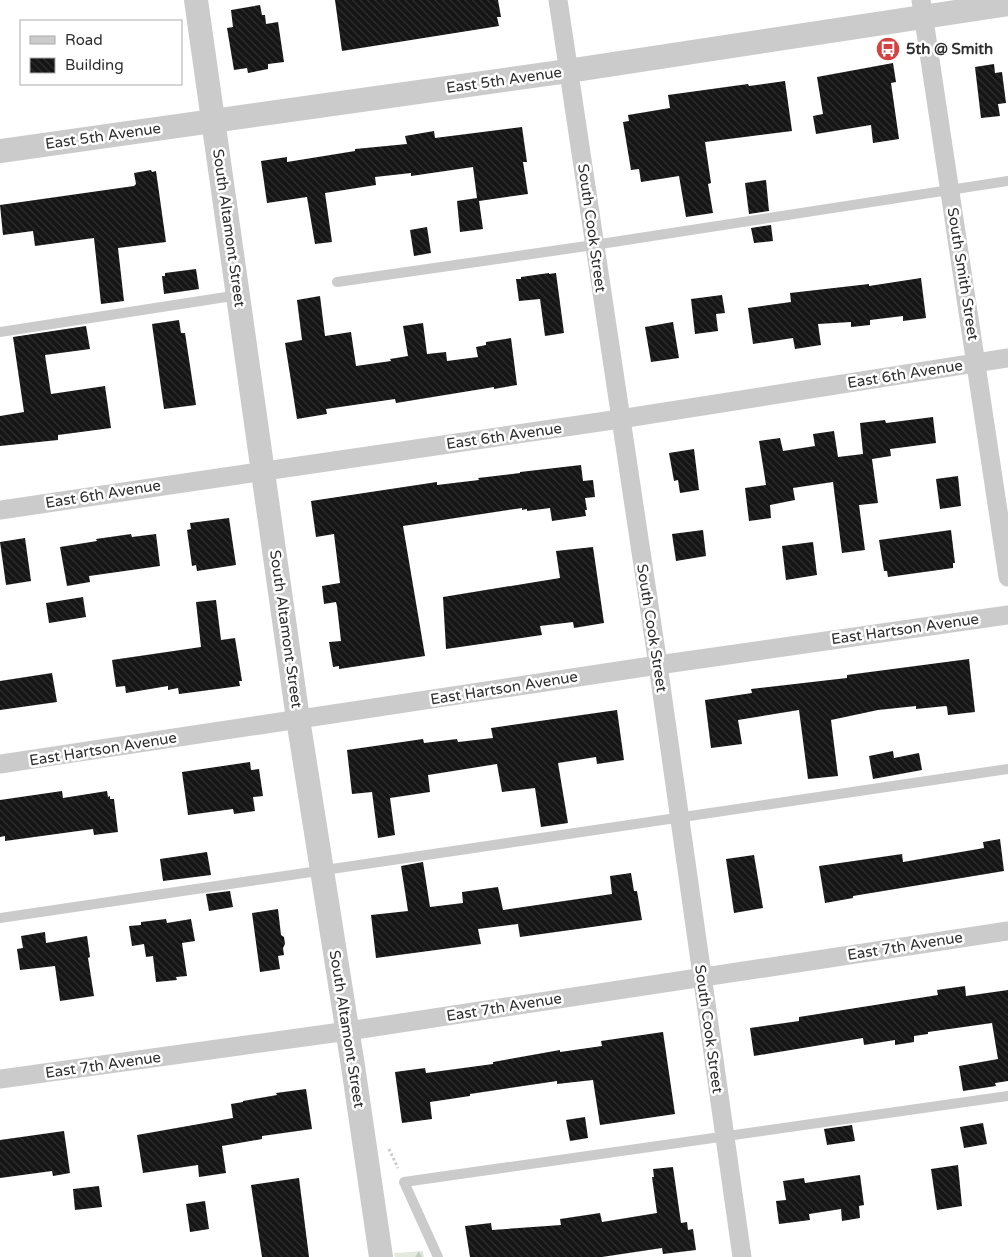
<svg xmlns="http://www.w3.org/2000/svg" width="1008" height="1257" font-family="'Varela Round',sans-serif">
<style>
.forest{fill:url(#forest-firs)}
.building{fill:url(#building-back-hatch)}
.lines{fill:none;stroke-linecap:round;stroke-linejoin:round}
.path{stroke:#cbcbcb;stroke-width:3;stroke-dasharray:2.5 2.5;stroke-linecap:butt}
.service{stroke:#cbcbcb;stroke-width:10}
.minor{stroke:#cbcbcb;stroke-width:19}
.tertiary{stroke:#cbcbcb;stroke-width:24}
.labels{text-anchor:middle;dominant-baseline:central;stroke-width:5;stroke-linejoin:round;paint-order:stroke}
.poi-label{font-size:15px;font-weight:bold;fill:#2e2e2e;stroke:#fff;text-anchor:start}
.street-label{font-size:15px;fill:#2e2e2e;stroke:#fff}
</style>
<defs>
<pattern id="forest-firs" width="22" height="20" patternUnits="userSpaceOnUse" patternTransform="scale(1.25)"><rect width="22" height="20" fill="#e3eadd"/><path d="M5 1l3.5 6h-7zM16 11l3.5 6h-7z" fill="#c3c9be"/></pattern>
<pattern id="building-back-hatch" width="6" height="6" patternUnits="userSpaceOnUse" patternTransform="scale(1.25)"><rect width="6" height="6" fill="#151515"/><path d="M-1 5l2 2M0 0l6 6M5-1l2 2" fill="none" stroke="#2f2f2f"/></pattern>
</defs>
<rect width="100%" height="100%" fill="#fff"/>
<path class="forest" d="M 423,1251 L 424,1257 L 395,1257 L 394,1253 Z"/>
<g class="building">
<path d="M 335,0 L 498,0 L 501,17 L 497,17 L 499,26 L 342,51 Z"/>
<path d="M 260,5 L 262,15 L 265,15 L 266,24 L 278,22 L 284,62 L 268,64 L 268,69 L 248,73 L 247,68 L 234,70 L 227,28 L 233,27 L 231,10 Z"/>
<path d="M 893,63 L 896,82 L 891,83 L 899,139 L 873,143 L 871,125 L 816,134 L 813,116 L 823,114 L 817,77 Z"/>
<path d="M 994,64 L 995,73 L 1002,72 L 1006,103 L 998,104 L 1000,116 L 981,118 L 975,67 Z"/>
<path d="M 785,81 L 792,131 L 705,142 L 711,183 L 708,184 L 713,213 L 686,217 L 679,176 L 641,182 L 639,169 L 631,170 L 623,122 L 629,121 L 628,115 L 670,108 L 668,95 L 748,84 L 749,86 Z"/>
<path d="M 522,127 L 527,162 L 523,162 L 528,194 L 479,201 L 483,229 L 460,232 L 457,201 L 477,198 L 473,167 L 411,176 L 411,173 L 375,177 L 376,185 L 325,193 L 332,242 L 315,244 L 307,197 L 267,203 L 261,161 L 287,157 L 287,162 L 355,151 L 355,149 L 407,144 L 405,136 L 434,131 L 435,138 Z"/>
<path d="M 151,170 L 152,172 L 156,171 L 166,242 L 118,248 L 124,301 L 101,304 L 94,238 L 35,246 L 33,231 L 3,235 L 0,205 L 134,186 L 136,184 L 134,173 Z"/>
<path d="M 766,180 L 769,211 L 749,214 L 745,183 Z"/>
<path d="M 771,225 L 773,241 L 754,243 L 751,228 Z"/>
<path d="M 427,227 L 431,253 L 414,256 L 410,230 Z"/>
<path d="M 196,269 L 199,289 L 164,294 L 162,276 L 165,276 L 165,273 Z"/>
<path d="M 549,273 L 549,274 L 556,273 L 564,333 L 545,336 L 540,299 L 519,301 L 516,279 L 521,279 L 521,277 Z"/>
<path d="M 921,278 L 926,318 L 903,321 L 903,316 L 870,320 L 870,325 L 851,327 L 851,322 L 818,324 L 821,345 L 795,349 L 793,338 L 753,344 L 748,308 L 791,302 L 790,293 L 869,284 L 869,286 Z"/>
<path d="M 722,295 L 725,313 L 716,314 L 718,331 L 695,334 L 691,299 Z"/>
<path d="M 320,296 L 325,336 L 351,332 L 356,366 L 391,361 L 390,359 L 408,356 L 403,326 L 423,323 L 427,354 L 446,352 L 447,361 L 478,357 L 476,347 L 486,345 L 486,342 L 511,338 L 517,385 L 494,389 L 494,387 L 396,403 L 395,399 L 326,409 L 327,414 L 297,419 L 285,343 L 302,340 L 297,300 Z"/>
<path d="M 179,320 L 181,333 L 185,333 L 196,405 L 164,409 L 152,324 Z"/>
<path d="M 673,322 L 679,358 L 651,362 L 645,327 Z"/>
<path d="M 86,326 L 90,349 L 45,355 L 51,394 L 105,386 L 111,428 L 58,435 L 58,440 L 0,446 L 0,416 L 24,412 L 13,337 Z"/>
<path d="M 933,417 L 936,443 L 890,449 L 891,456 L 872,459 L 878,503 L 859,505 L 865,550 L 842,553 L 833,482 L 793,488 L 795,500 L 770,505 L 771,518 L 749,521 L 745,488 L 766,485 L 759,441 L 780,438 L 783,451 L 815,446 L 813,434 L 834,431 L 838,457 L 863,454 L 860,423 L 885,420 L 886,423 Z"/>
<path d="M 694,449 L 699,490 L 680,493 L 678,480 L 674,481 L 669,453 Z"/>
<path d="M 581,465 L 583,481 L 593,480 L 595,497 L 585,498 L 587,510 L 585,510 L 586,516 L 552,521 L 550,508 L 527,511 L 527,509 L 522,510 L 522,508 L 403,526 L 425,656 L 339,669 L 339,666 L 333,667 L 329,642 L 341,641 L 337,606 L 336,602 L 324,604 L 322,586 L 340,583 L 334,534 L 316,537 L 311,501 L 437,482 L 437,485 L 479,480 L 478,478 L 520,473 L 520,472 Z"/>
<path d="M 958,476 L 961,506 L 940,509 L 936,479 Z"/>
<path d="M 229,518 L 236,565 L 197,571 L 196,565 L 192,566 L 187,530 L 191,529 L 190,523 Z"/>
<path d="M 703,530 L 706,556 L 676,561 L 672,534 Z"/>
<path d="M 951,530 L 955,563 L 953,563 L 953,568 L 888,577 L 887,571 L 884,571 L 879,540 Z"/>
<path d="M 131,534 L 132,537 L 156,534 L 160,566 L 89,576 L 90,582 L 67,586 L 60,547 L 97,541 L 96,539 Z"/>
<path d="M 25,538 L 31,581 L 6,585 L 0,542 Z"/>
<path d="M 813,542 L 817,575 L 786,580 L 782,546 Z"/>
<path d="M 593,547 L 604,623 L 574,628 L 573,622 L 540,626 L 542,635 L 446,649 L 443,597 L 560,578 L 556,551 Z"/>
<path d="M 83,597 L 86,617 L 49,623 L 46,603 Z"/>
<path d="M 216,600 L 221,640 L 235,638 L 242,681 L 239,681 L 240,686 L 179,694 L 178,688 L 168,690 L 168,686 L 126,693 L 125,686 L 116,687 L 112,660 L 201,647 L 196,602 Z"/>
<path d="M 969,659 L 975,712 L 948,715 L 947,707 L 946,706 L 916,709 L 916,706 L 878,710 L 831,720 L 838,776 L 808,779 L 799,710 L 738,720 L 742,744 L 711,748 L 705,700 L 752,693 L 751,689 L 847,678 L 847,675 Z"/>
<path d="M 52,673 L 57,702 L 0,710 L 0,681 Z"/>
<path d="M 617,710 L 624,760 L 597,764 L 596,757 L 558,763 L 568,823 L 541,827 L 535,788 L 502,792 L 497,764 L 428,775 L 430,792 L 390,798 L 395,835 L 378,838 L 372,792 L 352,794 L 347,750 L 423,739 L 424,743 L 457,739 L 458,742 L 493,738 L 491,728 Z"/>
<path d="M 893,751 L 894,758 L 919,753 L 922,770 L 873,779 L 869,756 Z"/>
<path d="M 250,762 L 251,770 L 259,769 L 263,796 L 253,797 L 255,811 L 234,814 L 233,809 L 188,815 L 182,772 Z"/>
<path d="M 62,791 L 63,798 L 107,791 L 108,797 L 110,796 L 110,799 L 114,799 L 118,832 L 94,835 L 93,829 L 5,841 L 5,836 L 0,837 L 0,800 Z"/>
<path d="M 1000,839 L 1004,871 L 853,896 L 853,898 L 825,903 L 819,866 L 902,854 L 903,862 L 984,848 L 983,842 Z"/>
<path d="M 207,852 L 211,875 L 163,881 L 160,859 Z"/>
<path d="M 754,855 L 763,908 L 734,913 L 726,859 Z"/>
<path d="M 423,862 L 430,907 L 463,903 L 462,892 L 498,887 L 503,910 L 612,894 L 610,876 L 631,873 L 634,891 L 637,891 L 642,920 L 520,937 L 518,924 L 478,929 L 481,944 L 376,958 L 371,915 L 408,911 L 401,866 Z"/>
<path d="M 230,891 L 233,907 L 209,911 L 206,894 Z"/>
<path d="M 278,909 L 281,935 L 284,937 L 285,944 L 283,948 L 284,955 L 278,956 L 280,969 L 260,972 L 252,913 Z"/>
<path d="M 166,919 L 167,923 L 191,919 L 195,941 L 182,943 L 187,976 L 176,977 L 177,980 L 156,982 L 153,956 L 146,957 L 144,944 L 132,946 L 129,926 L 141,925 L 141,922 Z"/>
<path d="M 45,932 L 46,943 L 87,936 L 90,957 L 88,958 L 94,996 L 60,1001 L 55,966 L 20,970 L 17,949 L 23,948 L 21,936 Z"/>
<path d="M 965,986 L 966,996 L 1008,990 L 1008,1081 L 995,1083 L 996,1086 L 963,1091 L 959,1066 L 998,1059 L 992,1023 L 928,1032 L 928,1034 L 914,1036 L 914,1042 L 895,1045 L 895,1040 L 864,1045 L 863,1038 L 754,1056 L 750,1028 L 799,1021 L 799,1017 L 938,995 L 937,990 Z"/>
<path d="M 663,1032 L 675,1114 L 600,1125 L 593,1080 L 557,1084 L 557,1081 L 470,1094 L 470,1096 L 430,1102 L 432,1119 L 402,1123 L 395,1072 L 425,1068 L 426,1073 L 493,1064 L 493,1062 L 560,1050 L 560,1052 L 602,1046 L 601,1041 Z"/>
<path d="M 306,1089 L 312,1129 L 262,1136 L 262,1139 L 222,1146 L 226,1173 L 199,1177 L 198,1165 L 143,1173 L 137,1135 L 233,1118 L 231,1104 L 243,1102 L 243,1101 L 277,1095 L 276,1093 Z"/>
<path d="M 585,1117 L 588,1138 L 570,1141 L 566,1120 Z"/>
<path d="M 983,1123 L 987,1144 L 964,1148 L 960,1127 Z"/>
<path d="M 852,1125 L 855,1141 L 827,1145 L 824,1129 Z"/>
<path d="M 64,1131 L 70,1173 L 53,1176 L 52,1171 L 0,1178 L 0,1140 Z"/>
<path d="M 958,1165 L 962,1206 L 937,1210 L 931,1169 Z"/>
<path d="M 673,1167 L 681,1223 L 687,1222 L 688,1230 L 693,1229 L 696,1250 L 663,1254 L 662,1248 L 602,1257 L 470,1257 L 465,1226 L 491,1223 L 492,1230 L 561,1225 L 560,1219 L 600,1213 L 602,1222 L 657,1213 L 652,1177 L 654,1177 L 653,1169 Z"/>
<path d="M 860,1175 L 864,1205 L 859,1206 L 860,1218 L 842,1221 L 841,1209 L 809,1214 L 810,1220 L 779,1224 L 776,1201 L 786,1200 L 783,1181 L 804,1178 L 805,1183 Z"/>
<path d="M 299,1178 L 309,1257 L 262,1257 L 251,1185 Z"/>
<path d="M 99,1186 L 102,1207 L 75,1210 L 73,1189 Z"/>
<path d="M 205,1201 L 209,1229 L 190,1232 L 186,1204 Z"/>
</g>
<g class="lines">
<path class="path" d="M 389,1149 L 398,1168"/>
<g class="service">
<path d="M 337,282 L 594,245 L 1008,181"/>
<path d="M 0,332 L 239,295"/>
<path d="M 0,918 L 1008,769"/>
<path d="M 438,1257 L 404,1182 L 1008,1096"/>
</g>
<g class="minor">
<path d="M 558,0 L 658,665 L 742,1257"/>
<path d="M 921,0 L 1008,577"/>
<path d="M 0,510 L 620,419 L 1008,358"/>
<path d="M 0,764 L 658,665 L 1008,615"/>
<path d="M 0,1079 L 348,1031 L 1008,931"/>
</g>
<g class="tertiary">
<path d="M 196,0 L 298,719 L 353,1066 L 381,1257"/>
<path d="M 0,151 L 568,71 L 1008,4"/>
</g>
</g>
<defs>
<g id="bus-disc" transform="scale(1.25)"><circle r="9.5" fill="#d44241" stroke="#fff"/><path d="M-5-6H5V4H4V6H2V4H-2V6H-4V4H-5ZM-3.5-4V0h7V-4ZM-3.5 1.2v1.5H-2V1.2ZM2 1.2v1.5H3.5V1.2Z" fill="#fff"/></g>
</defs>
<g fill-rule="evenodd">
<use href="#bus-disc" x="888" y="49"/>
</g>
<g class="labels">
<g class="poi-label">
<text x="906" y="49">5th @ Smith</text>
</g>
<g class="street-label">
<text transform="translate(504 80) rotate(-8)">East 5th Avenue</text>
<text transform="translate(103 136) rotate(-8)">East 5th Avenue</text>
<text transform="translate(229 228) rotate(82)">South Altamont Street</text>
<text transform="translate(592 228) rotate(82)">South Cook Street</text>
<text transform="translate(963 274) rotate(81)">South Smith Street</text>
<text transform="translate(905 374) rotate(-9)">East 6th Avenue</text>
<text transform="translate(504 436) rotate(-8)">East 6th Avenue</text>
<text transform="translate(103 494) rotate(-9)">East 6th Avenue</text>
<text transform="translate(652 628) rotate(81)">South Cook Street</text>
<text transform="translate(286 629) rotate(82)">South Altamont Street</text>
<text transform="translate(905 629) rotate(-8)">East Hartson Avenue</text>
<text transform="translate(504 688) rotate(-9)">East Hartson Avenue</text>
<text transform="translate(103 749) rotate(-9)">East Hartson Avenue</text>
<text transform="translate(905 946) rotate(-9)">East 7th Avenue</text>
<text transform="translate(504 1007) rotate(-9)">East 7th Avenue</text>
<text transform="translate(347 1029) rotate(81)">South Altamont Street</text>
<text transform="translate(709 1029) rotate(82)">South Cook Street</text>
<text transform="translate(103 1065) rotate(-8)">East 7th Avenue</text>
</g>
</g>
<rect x="20" y="20" width="162" height="65" fill="#ffffff" stroke="#ababab"/>
<rect x="30" y="36" width="25" height="8" fill="#cbcbcb" stroke="#ababab"/>
<text x="65" y="45" font-size="15" fill="#2e2e2e">Road</text>
<rect x="30" y="58" width="25" height="15" fill="url(#building-back-hatch)" stroke="#ababab"/>
<text x="65" y="70" font-size="15" fill="#2e2e2e">Building</text>
</svg>
